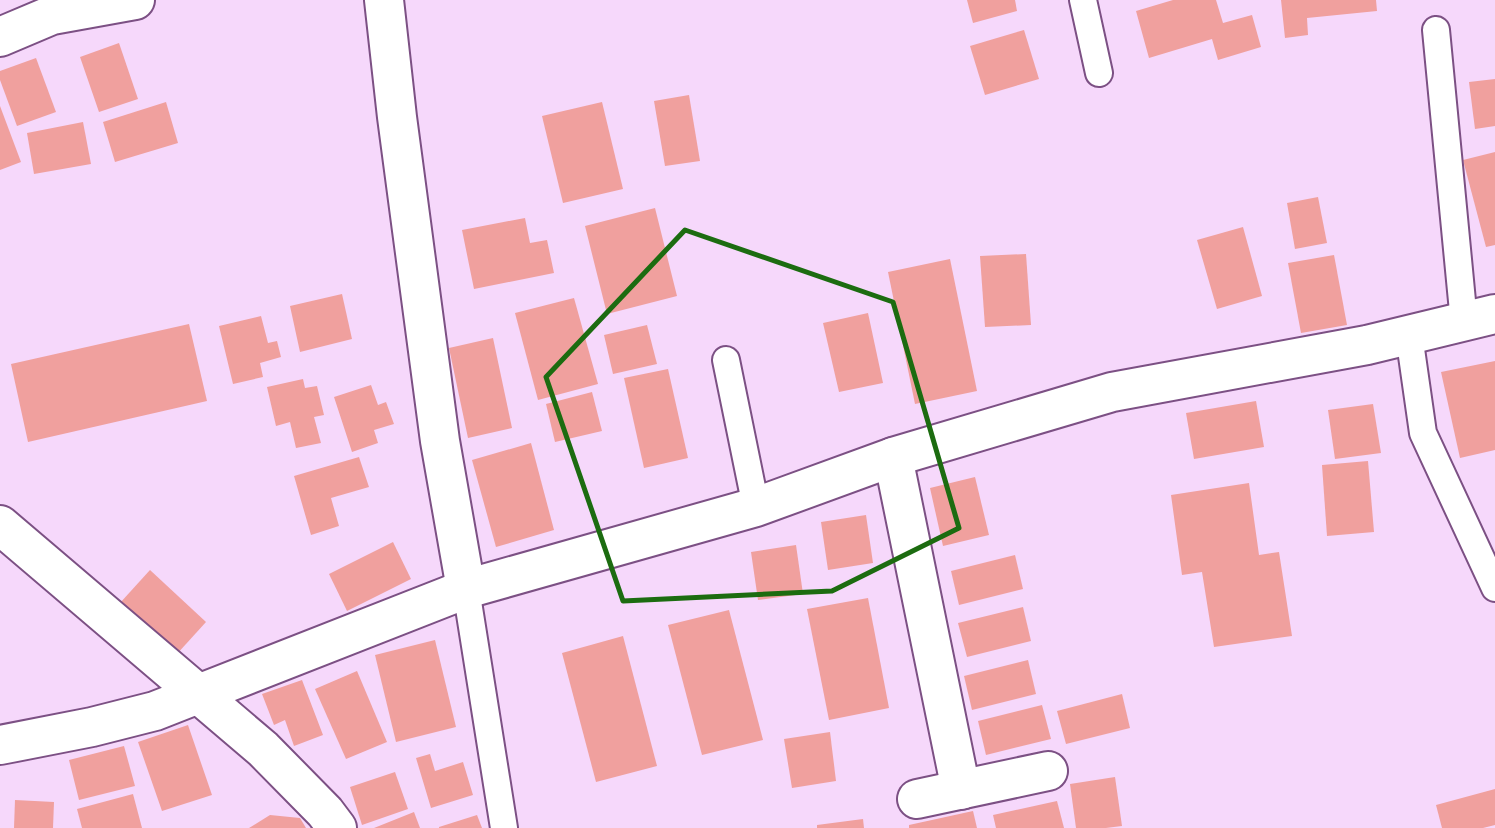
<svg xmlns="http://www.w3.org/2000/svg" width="1495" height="828" font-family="'DM Sans',sans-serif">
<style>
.building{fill:#f0a09e}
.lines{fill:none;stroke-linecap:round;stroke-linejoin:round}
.service-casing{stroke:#7c5084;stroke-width:30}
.minor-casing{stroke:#7c5084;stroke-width:42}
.service{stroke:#fff;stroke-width:26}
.minor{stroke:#fff;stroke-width:38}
.marked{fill:none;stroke:#1c6c10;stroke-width:5;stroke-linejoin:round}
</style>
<rect width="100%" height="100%" fill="#f6d8fb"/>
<g class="building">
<path d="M 967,0 L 1015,0 L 1017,11 L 973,23 Z"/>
<path d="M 1173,0 L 1216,0 L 1223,23 L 1252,15 L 1261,47 L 1218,60 L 1212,39 L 1149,58 L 1136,11 Z"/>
<path d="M 1281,0 L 1376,0 L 1377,11 L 1307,18 L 1308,35 L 1285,38 Z"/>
<path d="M 1024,30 L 1039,79 L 985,95 L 970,46 Z"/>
<path d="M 119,43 L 138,99 L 99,112 L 80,57 Z"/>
<path d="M 36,58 L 56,112 L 17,126 L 0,80 L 0,71 Z"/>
<path d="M 1495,79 L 1495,126 L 1475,129 L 1469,82 Z"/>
<path d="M 689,95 L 700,161 L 665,166 L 654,101 Z"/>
<path d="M 166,102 L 178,143 L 115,162 L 103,122 Z"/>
<path d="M 602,102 L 623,189 L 563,203 L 542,116 Z"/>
<path d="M 0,106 L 21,162 L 0,170 Z"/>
<path d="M 83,122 L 91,164 L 34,174 L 27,133 Z"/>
<path d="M 1495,152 L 1495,245 L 1486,247 L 1463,160 Z"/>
<path d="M 1318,197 L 1327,243 L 1295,249 L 1287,203 Z"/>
<path d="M 655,208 L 677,296 L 607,314 L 585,226 Z"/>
<path d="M 525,218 L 530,243 L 547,240 L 554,273 L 474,289 L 462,230 Z"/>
<path d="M 1243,227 L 1262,296 L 1217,309 L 1197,240 Z"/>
<path d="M 1026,254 L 1031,325 L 985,327 L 980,256 Z"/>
<path d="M 1334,255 L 1347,325 L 1301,333 L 1288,263 Z"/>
<path d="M 950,259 L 977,391 L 915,404 L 888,272 Z"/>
<path d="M 342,294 L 352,339 L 300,352 L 290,306 Z"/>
<path d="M 574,298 L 598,384 L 538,400 L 515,313 Z"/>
<path d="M 868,313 L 883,383 L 839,392 L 823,323 Z"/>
<path d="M 261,316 L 268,343 L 277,341 L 281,357 L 260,363 L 263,377 L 233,384 L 219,326 Z"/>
<path d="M 189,324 L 207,401 L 28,442 L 11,364 Z"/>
<path d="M 647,325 L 657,364 L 613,374 L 604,335 Z"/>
<path d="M 493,338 L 512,428 L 468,438 L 449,348 Z"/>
<path d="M 1495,361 L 1495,450 L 1460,458 L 1441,372 Z"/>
<path d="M 668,369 L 688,458 L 644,468 L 624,378 Z"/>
<path d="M 303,379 L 305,388 L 317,386 L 324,415 L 314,417 L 321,443 L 296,448 L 290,422 L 276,426 L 267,387 Z"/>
<path d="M 371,385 L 378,405 L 386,402 L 394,424 L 374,430 L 378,443 L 352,452 L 334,397 Z"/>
<path d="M 592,392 L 602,431 L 555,442 L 546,404 Z"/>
<path d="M 1256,401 L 1264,447 L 1194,459 L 1186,413 Z"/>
<path d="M 1373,404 L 1381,453 L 1335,459 L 1328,410 Z"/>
<path d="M 531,443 L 554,530 L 496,547 L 472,460 Z"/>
<path d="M 359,457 L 369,487 L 331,498 L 339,526 L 311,535 L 294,476 Z"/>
<path d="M 1368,461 L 1374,532 L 1327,536 L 1322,465 Z"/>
<path d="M 975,477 L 989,535 L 943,546 L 930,488 Z"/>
<path d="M 1249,483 L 1259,555 L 1279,552 L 1292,636 L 1214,647 L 1202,572 L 1182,575 L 1171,495 Z"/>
<path d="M 866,515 L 873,563 L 828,570 L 821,522 Z"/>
<path d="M 393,542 L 411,579 L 347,611 L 329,574 Z"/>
<path d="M 796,545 L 803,594 L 758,600 L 751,552 Z"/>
<path d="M 1015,555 L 1023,589 L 959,605 L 951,571 Z"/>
<path d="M 150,570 L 206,622 L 176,655 L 120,603 Z"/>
<path d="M 868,598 L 889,708 L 829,720 L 807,609 Z"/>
<path d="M 1023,607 L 1031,641 L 967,657 L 958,623 Z"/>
<path d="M 729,610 L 763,740 L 702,755 L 668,625 Z"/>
<path d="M 623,636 L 657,766 L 596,782 L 562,653 Z"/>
<path d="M 435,640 L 456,727 L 396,742 L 375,655 Z"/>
<path d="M 1028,660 L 1036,694 L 972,710 L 964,676 Z"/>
<path d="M 357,671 L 387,742 L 346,759 L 315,689 Z"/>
<path d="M 302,680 L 323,735 L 294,746 L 285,720 L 274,725 L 262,694 Z"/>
<path d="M 1122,694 L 1130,728 L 1066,744 L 1057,711 Z"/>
<path d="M 1042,705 L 1051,739 L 986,755 L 978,721 Z"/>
<path d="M 188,725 L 212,795 L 162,811 L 138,742 Z"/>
<path d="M 830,732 L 836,781 L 792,788 L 784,739 Z"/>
<path d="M 124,746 L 135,786 L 79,800 L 69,760 Z"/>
<path d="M 430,754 L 435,771 L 463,762 L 473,795 L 431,808 L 416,758 Z"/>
<path d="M 395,772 L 408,809 L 362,825 L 350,787 Z"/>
<path d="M 1115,777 L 1122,826 L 1106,828 L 1076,828 L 1070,784 Z"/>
<path d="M 1495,789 L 1495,825 L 1483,828 L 1442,828 L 1436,805 Z"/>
<path d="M 133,794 L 142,828 L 82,828 L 77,809 Z"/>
<path d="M 15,800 L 54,802 L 53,828 L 14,828 Z"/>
<path d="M 1057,801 L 1064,828 L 996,828 L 993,815 Z"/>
<path d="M 973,811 L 977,828 L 909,828 L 909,825 Z"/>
<path d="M 414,812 L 420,828 L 374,828 Z"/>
<path d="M 270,815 L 300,818 L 306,828 L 249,828 Z"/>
<path d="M 477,815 L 482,828 L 439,828 L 439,827 Z"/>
<path d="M 863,819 L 864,828 L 817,828 L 817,825 Z"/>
</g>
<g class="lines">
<g class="service-casing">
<g id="service">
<path d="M 1083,0 L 1099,73"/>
<path d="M 1436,30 L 1464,322"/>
<path d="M 1409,335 L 1423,433 L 1495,588"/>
<path d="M 726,360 L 756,507"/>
<path d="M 466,589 L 504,828"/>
</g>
</g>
<g class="minor-casing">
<g id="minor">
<path d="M 384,0 L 397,117 L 440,441 L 466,589"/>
<path d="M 0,37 L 52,15 L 135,0"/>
<path d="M 893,457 L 961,790"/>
<path d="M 0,525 L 263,749 L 325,812 L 337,828"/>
<path d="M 0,745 L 92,727 L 155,711 L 466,589 L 756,507 L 893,457 L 1112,392 L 1367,345 L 1495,314"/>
<path d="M 917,799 L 1048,771"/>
</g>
</g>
<use href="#service" class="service"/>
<use href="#minor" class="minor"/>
</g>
<path class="marked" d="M 685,230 L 893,302 L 959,528 L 832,591 L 623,601 L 546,377 Z"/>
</svg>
